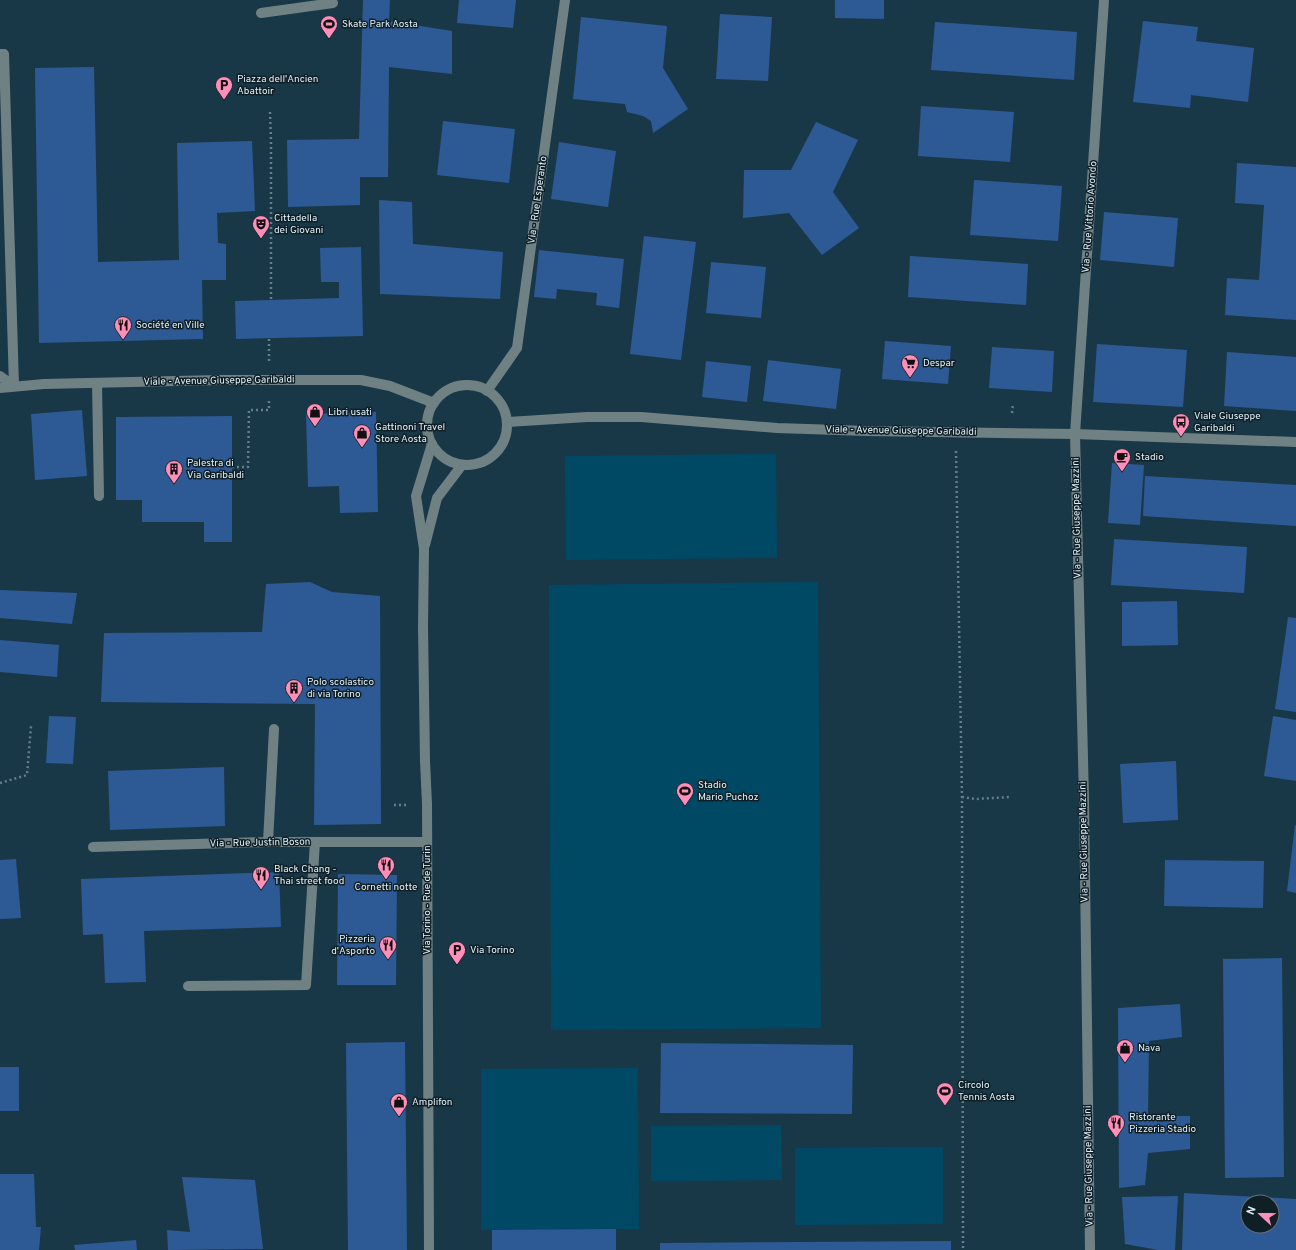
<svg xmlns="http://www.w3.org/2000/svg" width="1296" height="1250" font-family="Overpass,sans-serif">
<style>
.green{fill:#004965}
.building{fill:#2d5a95;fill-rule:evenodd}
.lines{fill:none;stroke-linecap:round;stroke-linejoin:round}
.path{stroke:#647e8b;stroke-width:2.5;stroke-dasharray:2 3;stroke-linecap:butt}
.minor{stroke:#708183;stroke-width:10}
.labels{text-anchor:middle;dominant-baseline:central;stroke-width:3;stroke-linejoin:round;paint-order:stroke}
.poi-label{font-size:10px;fill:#dff1fa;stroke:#101e25;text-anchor:start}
.street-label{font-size:10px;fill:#dff1fa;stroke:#101e25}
</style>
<rect width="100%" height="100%" fill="#193847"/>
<g class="green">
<path d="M 776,454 L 777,558 L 566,560 L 565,456 Z"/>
<path d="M 818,582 L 821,1028 L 551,1030 L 549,585 Z"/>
<path d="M 638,1068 L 639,1229 L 481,1230 L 481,1069 Z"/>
<path d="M 781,1125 L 782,1180 L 651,1181 L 651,1126 Z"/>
<path d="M 943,1147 L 943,1224 L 795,1225 L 795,1148 Z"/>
</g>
<g class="building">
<path d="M 363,0 L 390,0 L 389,21 L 452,31 L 452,74 L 389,67 L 388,177 L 360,177 L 360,205 L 288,207 L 287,140 L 359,139 Z"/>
<path d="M 459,0 L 516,0 L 513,28 L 457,23 Z"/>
<path d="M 835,0 L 884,0 L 884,19 L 835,18 Z"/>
<path d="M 720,14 L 772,17 L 768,81 L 716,79 Z"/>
<path d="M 581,17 L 667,26 L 663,68 L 688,109 L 653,133 L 651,121 L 643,116 L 627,112 L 625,104 L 573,99 Z"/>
<path d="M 1143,21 L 1198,27 L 1196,41 L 1254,48 L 1248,102 L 1191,95 L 1190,108 L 1133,102 Z"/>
<path d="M 935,22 L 1077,32 L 1074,80 L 931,70 Z"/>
<path d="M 94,67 L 98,262 L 179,260 L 177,143 L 252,141 L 255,211 L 217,213 L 218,243 L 226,244 L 226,280 L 202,280 L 203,339 L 39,343 L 35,68 Z"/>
<path d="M 921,106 L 1014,112 L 1010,162 L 918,156 Z"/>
<path d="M 443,121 L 515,129 L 509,183 L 437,175 Z"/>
<path d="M 816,122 L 858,140 L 833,192 L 859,228 L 822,255 L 789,213 L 743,218 L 744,170 L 791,170 Z"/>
<path d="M 559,142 L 616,151 L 608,207 L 551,199 Z"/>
<path d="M 1237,163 L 1296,167 L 1296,320 L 1225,315 L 1227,278 L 1259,280 L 1264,205 L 1235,203 Z"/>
<path d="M 974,180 L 1062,186 L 1058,241 L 970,235 Z"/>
<path d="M 379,200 L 412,202 L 413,244 L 503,252 L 500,299 L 380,294 Z"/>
<path d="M 1104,212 L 1178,218 L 1174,267 L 1100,260 Z"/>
<path d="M 644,236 L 696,242 L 681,360 L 630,354 Z"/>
<path d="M 361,247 L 363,336 L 236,339 L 235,301 L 339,298 L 339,282 L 321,282 L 320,248 Z"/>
<path d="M 539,250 L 624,259 L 619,308 L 596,305 L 597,293 L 557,289 L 556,299 L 534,297 Z"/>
<path d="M 910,256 L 1028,264 L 1026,305 L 908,297 Z"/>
<path d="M 711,262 L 766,267 L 761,318 L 706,313 Z"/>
<path d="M 885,341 L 951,346 L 948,384 L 882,379 Z"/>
<path d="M 1097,344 L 1187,350 L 1183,407 L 1093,402 Z"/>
<path d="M 992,347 L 1054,351 L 1052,392 L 989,388 Z"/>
<path d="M 1227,352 L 1296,357 L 1296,411 L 1224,406 Z"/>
<path d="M 768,360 L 841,369 L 836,409 L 763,401 Z"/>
<path d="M 706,361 L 751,366 L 747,402 L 702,397 Z"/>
<path d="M 82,410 L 87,476 L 35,480 L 31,414 Z"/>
<path d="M 376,412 L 378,512 L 340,513 L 339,486 L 308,487 L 306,414 Z"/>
<path d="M 232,416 L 232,542 L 204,542 L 204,522 L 142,522 L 142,500 L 116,500 L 116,417 Z"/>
<path d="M 1112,463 L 1144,465 L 1140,525 L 1108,523 Z"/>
<path d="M 1145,476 L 1296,485 L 1296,526 L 1143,516 Z"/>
<path d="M 1114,539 L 1247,547 L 1244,593 L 1111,585 Z"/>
<path d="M 310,582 L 332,592 L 380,596 L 381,824 L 314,825 L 315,704 L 101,702 L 104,633 L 262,632 L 266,584 Z"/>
<path d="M 0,590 L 77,593 L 72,624 L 0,618 Z"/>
<path d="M 1177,601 L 1178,645 L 1122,646 L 1122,602 Z"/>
<path d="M 1288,617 L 1296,618 L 1296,712 L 1275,709 Z"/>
<path d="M 0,640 L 59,645 L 57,677 L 0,672 Z"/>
<path d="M 49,716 L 76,717 L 73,764 L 46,763 Z"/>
<path d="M 1273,716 L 1296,720 L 1296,781 L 1264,776 Z"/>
<path d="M 1176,761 L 1178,820 L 1123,823 L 1120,764 Z"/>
<path d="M 224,767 L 225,826 L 110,830 L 108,771 Z"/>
<path d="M 1295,825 L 1296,825 L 1296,893 L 1287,891 Z"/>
<path d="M 16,859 L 21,918 L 0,919 L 0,860 Z"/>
<path d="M 1165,860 L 1264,861 L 1263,908 L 1164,906 Z"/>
<path d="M 279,872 L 281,927 L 144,931 L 146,982 L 105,983 L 103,934 L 83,935 L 81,879 Z"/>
<path d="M 338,874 L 397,875 L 396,985 L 337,985 Z"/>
<path d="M 1282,958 L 1284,1177 L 1225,1178 L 1223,959 Z"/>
<path d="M 1180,1004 L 1182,1037 L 1149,1041 L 1148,1116 L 1190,1116 L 1190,1149 L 1148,1153 L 1145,1185 L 1119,1188 L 1118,1008 Z"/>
<path d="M 405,1042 L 407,1250 L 348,1250 L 346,1043 Z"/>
<path d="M 661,1043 L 853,1045 L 852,1114 L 660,1113 Z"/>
<rect x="0" y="1067" width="19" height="44"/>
<path d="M 0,1174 L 34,1174 L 36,1227 L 41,1227 L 39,1250 L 0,1250 Z"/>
<path d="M 182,1177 L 255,1180 L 263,1249 L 168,1250 L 167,1230 L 190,1232 Z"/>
<path d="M 1184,1193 L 1296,1199 L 1296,1250 L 1182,1250 ZM 1248,1202 L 1272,1202 L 1272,1226 L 1248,1226 Z"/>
<path d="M 1178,1196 L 1175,1250 L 1158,1250 L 1125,1244 L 1122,1197 Z"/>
<path d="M 616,1229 L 616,1250 L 492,1250 L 492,1230 Z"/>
<path d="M 136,1240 L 137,1250 L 75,1250 L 74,1245 Z"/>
<path d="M 951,1241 L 951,1250 L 660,1250 L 660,1243 Z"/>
</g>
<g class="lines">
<g class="path">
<path d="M 270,112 L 271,141 L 271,300"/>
<path d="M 269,361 L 269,338"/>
<path d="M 1012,413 L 1013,404"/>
<path d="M 956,451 L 962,797 L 963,1250"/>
<path d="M 232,467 L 248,467 L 249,410 L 269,410 L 269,398"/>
<path d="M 0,783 L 27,775 L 31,726"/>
<path d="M 962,797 L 975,799 L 1011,797"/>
<path d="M 394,805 L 408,805"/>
</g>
<g class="minor">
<path d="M 261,13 L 333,3"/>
<path d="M 0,54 L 4,54 L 14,386"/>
<path d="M 0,376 L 14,386"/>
<path d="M 97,383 L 99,496"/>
<circle cx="467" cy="425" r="40"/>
<path d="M 0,388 L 44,384 L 220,380 L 361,380 L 390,386 L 434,403"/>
<path d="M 487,391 L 517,348 L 565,0"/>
<path d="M 507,422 L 587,417 L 641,417 L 777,428 L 867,431 L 1075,434 L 1296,442"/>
<path d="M 425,545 L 437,498 L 462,465"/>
<path d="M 268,842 L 274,729"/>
<path d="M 93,847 L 268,842 L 427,842"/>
<path d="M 188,986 L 306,985 L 315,842"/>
<path d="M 429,1250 L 427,804 L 425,761 L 423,626 L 424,549 L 416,496 L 432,444"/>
<path d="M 1090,1250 L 1084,799 L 1075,434 L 1104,0"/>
</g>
</g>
<defs>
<g id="stadium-pin" transform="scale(0.9)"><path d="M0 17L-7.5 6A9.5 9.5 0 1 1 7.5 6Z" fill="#ff8eb9" stroke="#101e25"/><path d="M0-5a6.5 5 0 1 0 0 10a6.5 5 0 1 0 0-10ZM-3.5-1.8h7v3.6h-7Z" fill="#111"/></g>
<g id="parking-pin" transform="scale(0.9)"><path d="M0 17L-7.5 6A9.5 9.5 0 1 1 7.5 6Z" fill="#ff8eb9" stroke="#101e25"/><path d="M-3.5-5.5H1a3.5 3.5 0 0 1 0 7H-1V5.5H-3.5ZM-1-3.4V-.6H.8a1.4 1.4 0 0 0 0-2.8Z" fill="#111"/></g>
<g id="theatre-pin" transform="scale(0.9)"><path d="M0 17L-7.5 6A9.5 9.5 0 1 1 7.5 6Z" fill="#ff8eb9" stroke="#101e25"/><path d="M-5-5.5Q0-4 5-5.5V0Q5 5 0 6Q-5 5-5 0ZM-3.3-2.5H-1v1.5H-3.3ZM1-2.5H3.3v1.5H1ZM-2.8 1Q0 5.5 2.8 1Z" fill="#111"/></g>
<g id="restaurant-pin" transform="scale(0.9)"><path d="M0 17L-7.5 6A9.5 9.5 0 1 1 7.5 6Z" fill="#ff8eb9" stroke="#101e25"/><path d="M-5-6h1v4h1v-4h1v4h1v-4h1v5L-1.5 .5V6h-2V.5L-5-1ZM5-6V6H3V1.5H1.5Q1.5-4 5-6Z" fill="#111"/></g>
<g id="supermarket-pin" transform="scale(0.9)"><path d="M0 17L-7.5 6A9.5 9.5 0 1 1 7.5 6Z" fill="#ff8eb9" stroke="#101e25"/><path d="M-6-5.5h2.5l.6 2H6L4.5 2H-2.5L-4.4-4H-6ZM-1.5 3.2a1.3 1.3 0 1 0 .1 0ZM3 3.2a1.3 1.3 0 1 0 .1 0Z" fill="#111"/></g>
<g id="shop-pin" transform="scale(0.9)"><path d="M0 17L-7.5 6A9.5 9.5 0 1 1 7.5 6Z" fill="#ff8eb9" stroke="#101e25"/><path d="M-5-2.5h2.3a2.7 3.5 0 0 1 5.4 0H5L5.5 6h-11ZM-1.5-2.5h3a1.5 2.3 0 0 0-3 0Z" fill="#111"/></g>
<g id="bus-pin" transform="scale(0.9)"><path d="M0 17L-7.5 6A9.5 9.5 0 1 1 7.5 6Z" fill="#ff8eb9" stroke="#101e25"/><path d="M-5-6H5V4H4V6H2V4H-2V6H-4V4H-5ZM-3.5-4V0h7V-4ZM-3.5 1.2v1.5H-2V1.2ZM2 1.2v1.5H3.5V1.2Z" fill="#111"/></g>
<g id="cafe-pin" transform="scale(0.9)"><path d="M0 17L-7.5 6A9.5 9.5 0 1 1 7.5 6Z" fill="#ff8eb9" stroke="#101e25"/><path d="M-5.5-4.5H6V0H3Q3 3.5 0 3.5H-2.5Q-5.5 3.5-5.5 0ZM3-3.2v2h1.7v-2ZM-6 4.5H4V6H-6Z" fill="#111"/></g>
<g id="building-pin" transform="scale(0.9)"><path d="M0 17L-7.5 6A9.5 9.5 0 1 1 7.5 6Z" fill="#ff8eb9" stroke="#101e25"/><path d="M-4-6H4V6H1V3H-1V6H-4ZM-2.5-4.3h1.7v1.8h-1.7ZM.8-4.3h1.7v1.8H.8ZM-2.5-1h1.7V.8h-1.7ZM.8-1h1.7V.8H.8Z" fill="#111"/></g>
</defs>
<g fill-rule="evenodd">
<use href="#stadium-pin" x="329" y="24"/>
<use href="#parking-pin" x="224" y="85"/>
<use href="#theatre-pin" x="261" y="224"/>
<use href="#restaurant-pin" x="123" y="325"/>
<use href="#supermarket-pin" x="910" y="363"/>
<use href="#shop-pin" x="315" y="412"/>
<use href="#bus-pin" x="1181" y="422"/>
<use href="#shop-pin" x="362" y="433"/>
<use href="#cafe-pin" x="1122" y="457"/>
<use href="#building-pin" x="174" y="469"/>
<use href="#building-pin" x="294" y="688"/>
<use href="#stadium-pin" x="685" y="791"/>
<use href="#restaurant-pin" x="386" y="865"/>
<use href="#restaurant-pin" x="261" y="875"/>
<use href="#restaurant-pin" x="388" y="945"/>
<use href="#parking-pin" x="457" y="950"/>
<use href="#shop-pin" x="1125" y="1048"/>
<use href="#stadium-pin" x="945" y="1091"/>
<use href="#shop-pin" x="399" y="1102"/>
<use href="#restaurant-pin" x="1116" y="1123"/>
</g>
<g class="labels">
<g class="poi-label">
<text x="342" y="24">Skate Park Aosta</text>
<text x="237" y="79">Piazza dell'Ancien<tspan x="237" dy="12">Abattoir</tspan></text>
<text x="274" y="218">Cittadella<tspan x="274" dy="12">dei Giovani</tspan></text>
<text x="136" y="325">Société en Ville</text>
<text x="923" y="363">Despar</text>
<text x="328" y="412">Libri usati</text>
<text x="1194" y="416">Viale Giuseppe<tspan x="1194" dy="12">Garibaldi</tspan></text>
<text x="375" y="427">Gattinoni Travel<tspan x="375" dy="12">Store Aosta</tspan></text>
<text x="1135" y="457">Stadio</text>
<text x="187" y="463">Palestra di<tspan x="187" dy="12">Via Garibaldi</tspan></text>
<text x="307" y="682">Polo scolastico<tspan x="307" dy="12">di via Torino</tspan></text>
<text x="698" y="785">Stadio<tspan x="698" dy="12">Mario Puchoz</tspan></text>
<text x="274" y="869">Black Chang -<tspan x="274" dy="12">Thai street food</tspan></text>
<text x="386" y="887" text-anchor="middle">Cornetti notte</text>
<text x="375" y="939" text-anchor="end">Pizzeria<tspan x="375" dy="12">d'Asporto</tspan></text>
<text x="470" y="950">Via Torino</text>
<text x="1138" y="1048">Nava</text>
<text x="958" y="1085">Circolo<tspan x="958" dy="12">Tennis Aosta</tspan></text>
<text x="412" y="1102">Amplifon</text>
<text x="1129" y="1117">Ristorante<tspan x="1129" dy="12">Pizzeria Stadio</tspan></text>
</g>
<g class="street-label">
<text transform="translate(538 200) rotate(-82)">Via - Rue Esperanto</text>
<text transform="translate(1090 217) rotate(-86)">Via - Rue Vittorio Avondo</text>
<text transform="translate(219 381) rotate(-1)">Viale - Avenue Giuseppe Garibaldi</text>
<text transform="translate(901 431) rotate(1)">Viale - Avenue Giuseppe Garibaldi</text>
<text transform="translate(1077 518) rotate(-91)">Via - Rue Giuseppe Mazzini</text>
<text transform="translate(1084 842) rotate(-91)">Via - Rue Giuseppe Mazzini</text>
<text transform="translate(260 843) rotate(-1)">Via - Rue Justin Boson</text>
<text transform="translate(427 900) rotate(-90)">Via Torino - Rue de Turin</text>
<text transform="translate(1089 1166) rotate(-91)">Via - Rue Giuseppe Mazzini</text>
</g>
</g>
<g transform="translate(1260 1214) rotate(292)"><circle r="19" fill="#101e25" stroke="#63727a"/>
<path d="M0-3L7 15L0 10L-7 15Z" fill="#ff8eb9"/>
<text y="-6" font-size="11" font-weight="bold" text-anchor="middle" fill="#dff1fa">N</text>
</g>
</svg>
